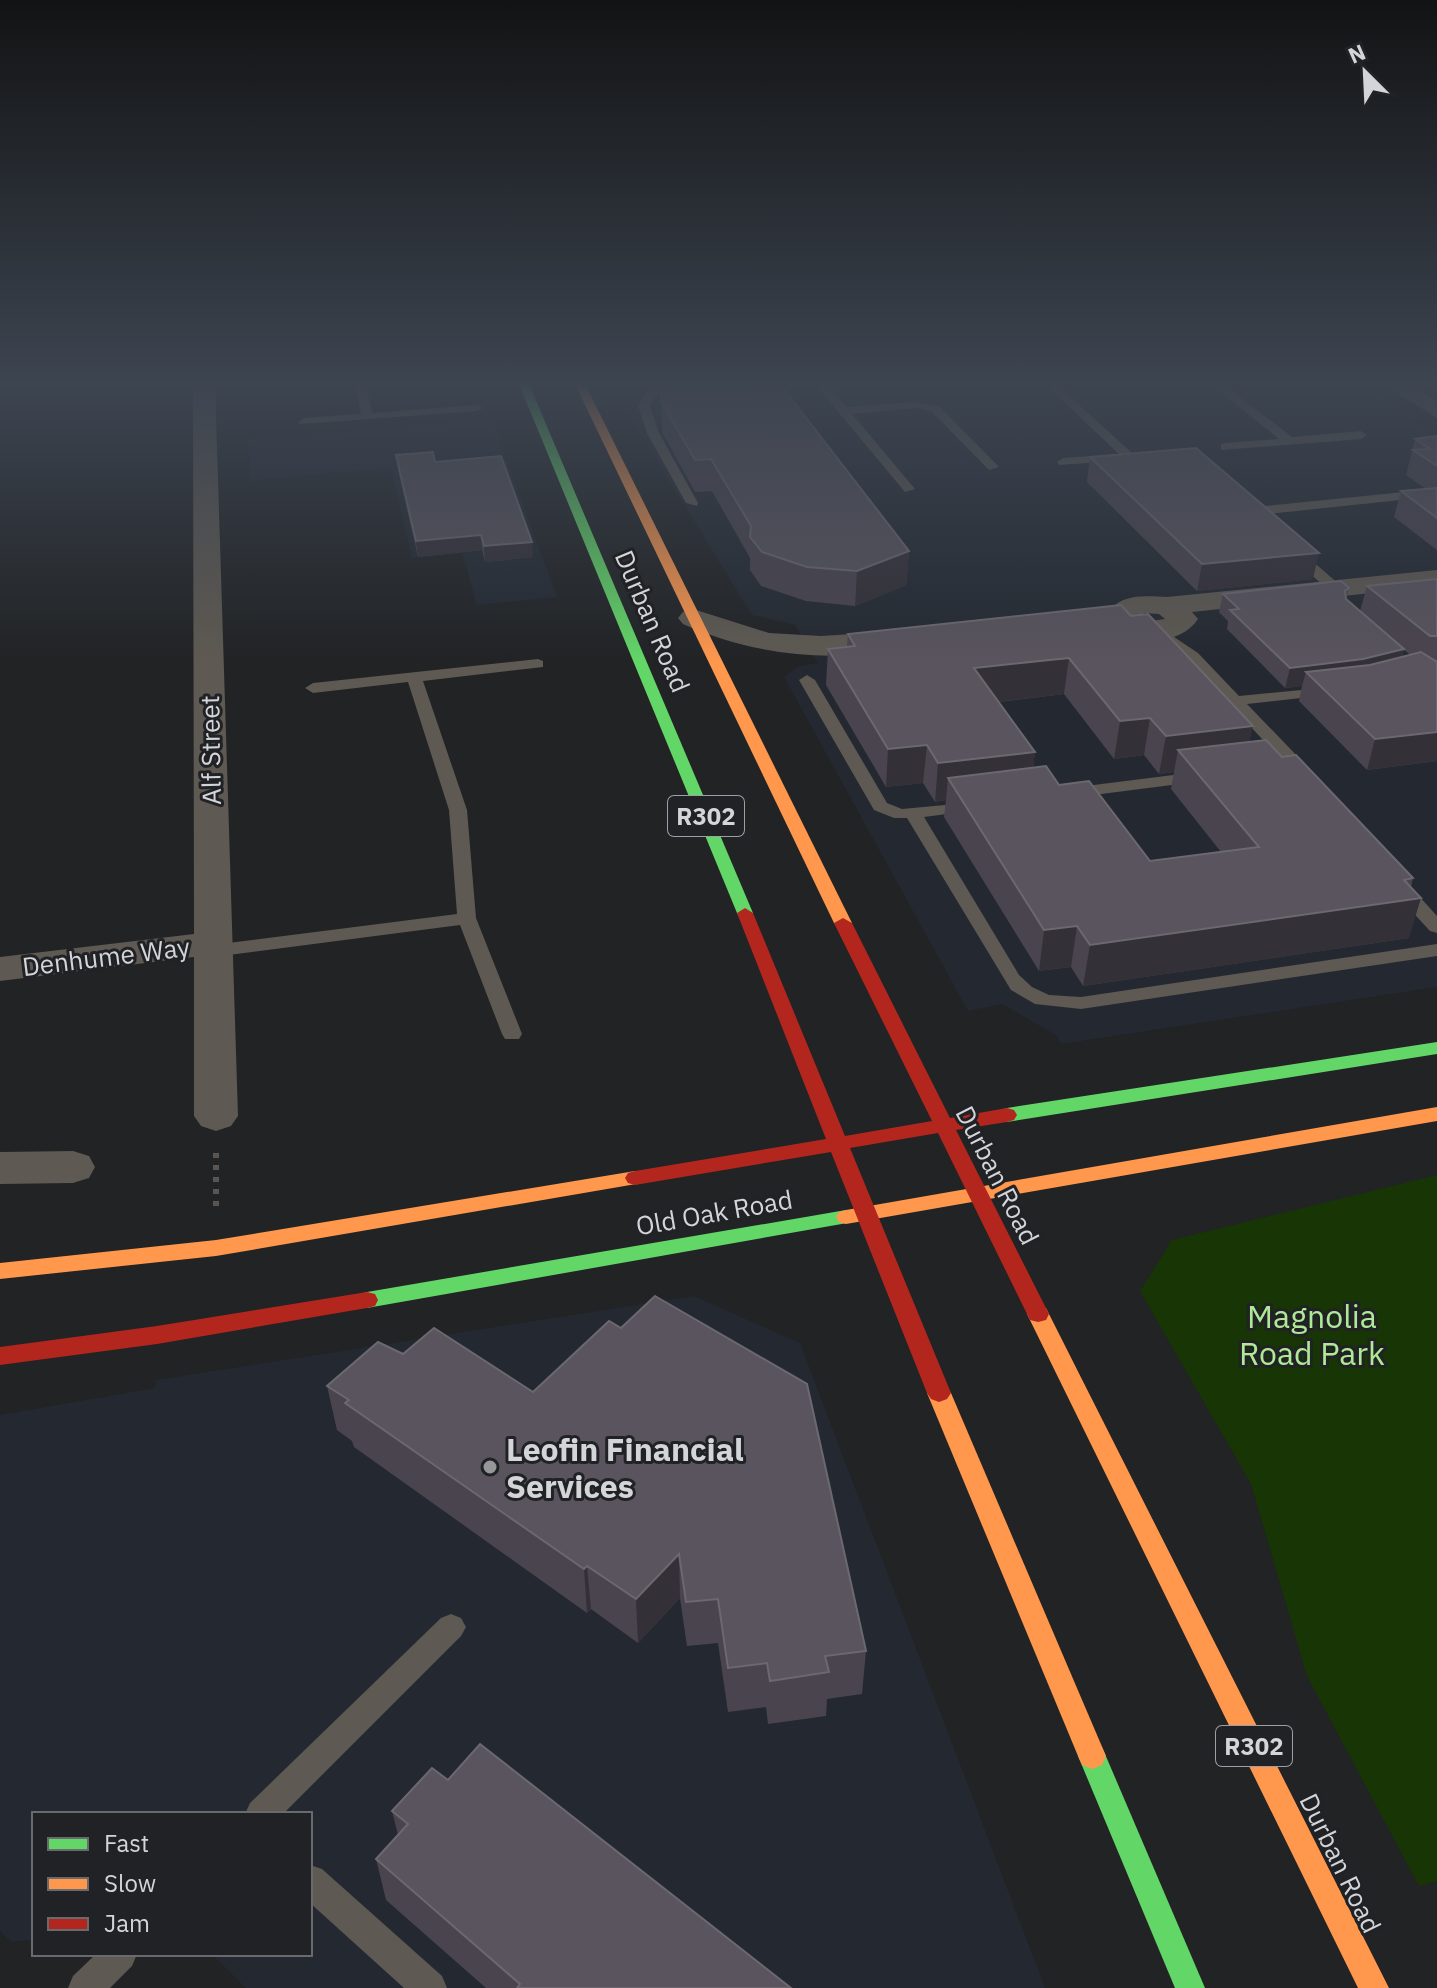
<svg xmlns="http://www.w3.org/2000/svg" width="1437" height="1988" font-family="'IBM Plex Sans',sans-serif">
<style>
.built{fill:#242931}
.green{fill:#183505}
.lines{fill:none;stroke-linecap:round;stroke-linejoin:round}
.path{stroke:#585552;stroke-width:6;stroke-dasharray:5 7;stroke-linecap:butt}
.lane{fill:#5e5952;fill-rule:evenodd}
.street{fill:#5e5952;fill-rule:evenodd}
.fast{fill:#63d668;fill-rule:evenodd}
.slow{fill:#ff974d;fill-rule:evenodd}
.jam{fill:#b3261e;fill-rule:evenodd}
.wall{fill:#4a444e;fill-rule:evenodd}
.shaded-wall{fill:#343038}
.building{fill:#59545d;stroke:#6c6870;stroke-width:2}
.poi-dot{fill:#959799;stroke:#202226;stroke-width:3}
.labels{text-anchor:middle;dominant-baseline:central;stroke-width:6;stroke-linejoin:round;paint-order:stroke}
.shield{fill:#202226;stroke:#9d9fa3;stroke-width:2}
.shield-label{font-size:24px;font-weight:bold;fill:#d3d5d8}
.street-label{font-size:26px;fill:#d3d5d8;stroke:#202226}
.near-park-label{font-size:32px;fill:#b0e995;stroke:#202226}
.near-poi-label{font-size:32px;font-weight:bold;fill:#d3d5d8;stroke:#202226;text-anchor:start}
</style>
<rect width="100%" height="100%" fill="#212325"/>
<g class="built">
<path d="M 610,384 L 1366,384 L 1417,417 L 1413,422 L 1437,437 L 1437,987 L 1061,1044 L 1056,1035 L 1002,1004 L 968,1011 L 784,677 L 799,666 L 818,663 L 795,625 L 752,615 Z"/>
<path d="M 492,420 L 557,597 L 477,605 L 462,553 L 412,558 L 391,468 L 250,480 L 248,440 Z"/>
<path d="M 694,1296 L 800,1343 L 1045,1988 L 246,1988 L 212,1954 L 310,1954 L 310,1814 L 34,1814 L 34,1940 L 11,1942 L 0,1931 L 0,1415 L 155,1388 L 156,1380 Z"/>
</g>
<path class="green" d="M 1437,1175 L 1437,1881 L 1419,1886 L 1307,1676 L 1251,1484 L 1140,1291 L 1172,1240 Z"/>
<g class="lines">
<path class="path" d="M 216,1153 L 216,1207"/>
<g class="lane">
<path d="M 355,384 L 366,384 L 372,413 L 477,405 L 483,408 L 477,411 L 300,424 L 298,422 L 304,418 L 361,414 Z"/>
<path d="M 658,384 L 671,384 L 655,397 L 650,406 L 659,433 L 698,503 L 697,506 L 686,503 L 647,433 L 638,406 L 646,393 Z"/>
<path d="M 815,384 L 827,384 L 847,407 L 916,402 L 939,406 L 999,467 L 989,470 L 931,411 L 916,408 L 852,414 L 915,489 L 905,492 Z"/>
<path d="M 1045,384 L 1056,384 L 1132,453 L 1132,459 L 1120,455 L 1119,460 L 1115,461 L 1059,465 L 1057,462 L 1063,458 L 1119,454 Z"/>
<path d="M 1211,384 L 1223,384 L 1292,437 L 1361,431 L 1367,435 L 1361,439 L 1221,450 L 1221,444 L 1225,443 L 1279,439 Z"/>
<path d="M 1414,491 L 1420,495 L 1419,498 L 1268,514 L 1262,518 L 1267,524 L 1260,528 L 1248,517 L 1265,506 Z"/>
<path d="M 1292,552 L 1302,552 L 1341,586 L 1341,592 L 1331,592 L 1292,558 Z"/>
<path d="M 1156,625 L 1198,653 L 1239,696 L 1333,687 L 1335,690 L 1327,695 L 1247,704 L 1302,761 L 1312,778 L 1310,782 L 1298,782 L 1289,768 L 1188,659 L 1151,632 L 1149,629 Z"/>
<path d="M 538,659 L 543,661 L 543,667 L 423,681 L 467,810 L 476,918 L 522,1034 L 519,1039 L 505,1039 L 502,1034 L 460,925 L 213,957 L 206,955 L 203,951 L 213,945 L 457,914 L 449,810 L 408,682 L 313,693 L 305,688 L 313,683 Z"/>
<path d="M 807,675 L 815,680 L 887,803 L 902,809 L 977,802 L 980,806 L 977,810 L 924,817 L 1019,975 L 1032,987 L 1049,995 L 1081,997 L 1437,944 L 1437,956 L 1081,1009 L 1035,1004 L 1011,990 L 907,818 L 894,818 L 874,810 L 799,680 Z"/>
<path d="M 1197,772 L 1203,773 L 1203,781 L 1070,798 L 1061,793 L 1070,788 Z"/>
<path d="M 1402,883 L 1409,885 L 1437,916 L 1437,933 L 1430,931 L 1395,893 L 1393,889 L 1395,885 Z"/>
<path d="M 451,1614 L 461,1618 L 466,1627 L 461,1636 L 283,1814 L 245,1814 L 250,1803 L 441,1618 Z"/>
<path d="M 310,1865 L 322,1869 L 442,1976 L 447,1988 L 404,1988 L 310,1903 Z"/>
<path d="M 96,1954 L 137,1954 L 132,1966 L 110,1988 L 68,1988 L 73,1976 Z"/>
</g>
<g class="street">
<path d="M 193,384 L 215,384 L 238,1116 L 231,1126 L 216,1131 L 201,1126 L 194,1116 L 194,957 L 0,981 L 0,957 L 194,934 Z"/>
<path d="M 1383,384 L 1409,384 L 1437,401 L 1437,418 Z"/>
<path d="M 1437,570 L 1437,586 L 1192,612 L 1198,619 C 1176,651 1127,642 1109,612 C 1121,593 1147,596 1167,597 ZM 1145,613 L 1159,614 L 1165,619 L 1151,621 L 1140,615 Z"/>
<path d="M 693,609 L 769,633 L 821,636 L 900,631 L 911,634 L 915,640 L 911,646 C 836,665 752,655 683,624 L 678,618 L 683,612 Z"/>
<path d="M 73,1151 L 89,1156 L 95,1167 L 89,1178 L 73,1183 L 0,1184 L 0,1152 Z"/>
</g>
<g class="fast">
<path d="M 519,384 L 529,384 L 753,913 L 751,917 L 739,917 L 737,913 Z"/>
<path d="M 1437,1042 L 1437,1054 L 1007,1122 L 1000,1120 L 997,1115 L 1000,1110 L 1007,1108 Z"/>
<path d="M 846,1210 L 853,1212 L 856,1217 L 853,1222 L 367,1308 L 359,1306 L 356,1300 L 359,1294 L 367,1292 Z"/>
<path d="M 1092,1743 L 1102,1747 L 1205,1988 L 1175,1988 L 1078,1756 L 1082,1747 Z"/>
</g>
<g class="slow">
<path d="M 575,384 L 585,384 L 852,923 L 849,927 L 837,927 L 834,923 Z"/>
<path d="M 1437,1107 L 1437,1121 L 846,1224 L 839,1222 L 836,1217 L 839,1212 L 846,1210 Z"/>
<path d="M 635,1171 L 642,1173 L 645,1178 L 642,1183 L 216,1256 L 0,1279 L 0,1263 L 216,1240 Z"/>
<path d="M 1038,1306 L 1046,1308 L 1049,1314 L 1389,1988 L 1358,1988 L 1027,1314 L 1030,1308 Z"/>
<path d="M 939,1384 L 947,1387 L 951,1393 L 1106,1756 L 1102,1765 L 1092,1769 L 1082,1765 L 1078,1756 L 927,1393 L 931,1387 Z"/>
</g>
<g class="jam">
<path d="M 745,908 L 753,913 L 845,1136 L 932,1121 L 834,923 L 843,918 L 852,923 L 950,1118 L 1007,1108 L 1014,1110 L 1017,1115 L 1014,1120 L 1007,1122 L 956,1130 L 1049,1314 L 1046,1320 L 1038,1322 L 1030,1320 L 1027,1314 L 938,1133 L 850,1148 L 951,1393 L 947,1399 L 939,1402 L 931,1399 L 927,1393 L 831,1152 L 635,1185 L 628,1183 L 625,1178 L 628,1173 L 635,1171 L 826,1139 L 737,913 Z"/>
<path d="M 367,1292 L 375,1294 L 378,1300 L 375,1306 L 367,1308 L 157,1344 L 0,1365 L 0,1347 L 157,1326 Z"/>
</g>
</g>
<g class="wall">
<path d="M 661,401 L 909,551 L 906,585 L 855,606 L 806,601 L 761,586 L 750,570 L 750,558 L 712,491 L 695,492 L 662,432 Z"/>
<path d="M 1437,436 L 1437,550 L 1394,517 L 1401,491 L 1426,489 L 1406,475 L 1415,439 Z"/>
<path d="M 396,455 L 435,462 L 533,557 L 485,562 L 482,550 L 418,557 L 398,470 Z"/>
<path d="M 1090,457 L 1313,579 L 1197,591 L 1087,482 Z"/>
<path d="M 1437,579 L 1437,761 L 1367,770 L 1299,701 L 1302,686 L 1285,688 L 1227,629 L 1228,621 L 1219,612 L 1223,594 L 1349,588 L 1346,599 L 1360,611 L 1367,586 ZM 1404,650 L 1408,653 L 1410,655 L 1402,657 Z"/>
<path d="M 1121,605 L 1250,742 L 1282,757 L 1413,878 L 1411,887 L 1409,938 L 1083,986 L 1071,967 L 1039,971 L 944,817 L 946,800 L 935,802 L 923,783 L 886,787 L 826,685 L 828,649 L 847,646 L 848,634 ZM 1064,694 L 1114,759 L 1144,755 L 1159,774 L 1174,772 L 1171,789 L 1221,852 L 1150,861 L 1059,785 L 1033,768 L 1035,752 L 999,702 Z"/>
<path d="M 378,1342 L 866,1651 L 862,1694 L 827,1699 L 826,1716 L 768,1724 L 766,1707 L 728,1712 L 718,1643 L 687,1646 L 680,1598 L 638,1643 L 591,1609 L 587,1613 L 354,1447 L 352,1441 L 337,1430 L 327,1386 Z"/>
<path d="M 448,1780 L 791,1988 L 486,1988 L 386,1900 L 376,1859 L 398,1835 L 392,1811 Z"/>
</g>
<g class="shaded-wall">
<path d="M 481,535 L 482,550 L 418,557 L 416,541 Z"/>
<path d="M 532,542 L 533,557 L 485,562 L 484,546 Z"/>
<path d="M 909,551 L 906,585 L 855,606 L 857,571 Z"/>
<path d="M 1319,553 L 1313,579 L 1197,591 L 1202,564 Z"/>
<path d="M 1404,649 L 1399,669 L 1306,672 L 1302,686 L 1285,688 L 1290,668 Z"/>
<path d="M 1069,658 L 1064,694 L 971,705 L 974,668 Z"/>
<path d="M 1150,718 L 1144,755 L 1114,759 L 1120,721 Z"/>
<path d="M 1253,726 L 1245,764 L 1178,750 L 1174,772 L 1159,774 L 1166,736 Z"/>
<path d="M 1437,732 L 1437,761 L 1367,770 L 1375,739 Z"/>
<path d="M 927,745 L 923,783 L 886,787 L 888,749 Z"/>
<path d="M 1035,752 L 1030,790 L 948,778 L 946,800 L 935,802 L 938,763 Z"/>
<path d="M 1421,898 L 1409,938 L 1083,986 L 1090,945 Z"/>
<path d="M 1077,926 L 1071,967 L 1039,971 L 1044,930 Z"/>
<path d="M 679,1554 L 680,1598 L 638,1643 L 636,1599 Z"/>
<path d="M 587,1566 L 591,1609 L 587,1613 L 584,1569 Z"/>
</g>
<g class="building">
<path d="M 661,384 L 780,384 L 909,551 L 857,571 L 807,567 L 762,552 L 750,537 L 751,526 L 711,459 L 695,460 L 661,401 Z"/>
<path d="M 1437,436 L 1437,466 L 1413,450 L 1430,449 L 1415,439 Z"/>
<path d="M 1196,448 L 1319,553 L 1202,564 L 1090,457 Z"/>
<path d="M 433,452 L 435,462 L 501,456 L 532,542 L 484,546 L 481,535 L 416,541 L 396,455 Z"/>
<path d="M 1437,488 L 1437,518 L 1401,491 Z"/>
<path d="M 1437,579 L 1437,636 L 1430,636 L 1367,586 Z"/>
<path d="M 1341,581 L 1349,588 L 1345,591 L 1346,599 L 1404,649 L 1363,659 L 1290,668 L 1230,610 L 1239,609 L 1223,594 Z"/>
<path d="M 1121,605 L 1131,616 L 1148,614 L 1253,726 L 1166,736 L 1150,718 L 1120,721 L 1069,658 L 974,668 L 1035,752 L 938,763 L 927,745 L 888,749 L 828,649 L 855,646 L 848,634 Z"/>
<path d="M 1421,652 L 1437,662 L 1437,732 L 1375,739 L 1306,672 L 1370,665 Z"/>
<path d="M 1266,740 L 1282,757 L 1296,755 L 1413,878 L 1404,880 L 1421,898 L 1090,945 L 1077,926 L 1044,930 L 948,778 L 1046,766 L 1059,785 L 1089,781 L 1150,861 L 1259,847 L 1178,750 Z"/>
<path d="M 655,1296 L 807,1384 L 866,1651 L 825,1656 L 829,1672 L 770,1681 L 767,1663 L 728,1668 L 718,1599 L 686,1602 L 679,1554 L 636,1599 L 587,1566 L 584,1569 L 345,1403 L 349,1400 L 327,1386 L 378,1342 L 403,1354 L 434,1328 L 533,1392 L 609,1321 L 621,1328 Z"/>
<path d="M 480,1744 L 791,1988 L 517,1988 L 520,1984 L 376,1859 L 408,1824 L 392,1811 L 432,1768 L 448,1780 Z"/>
</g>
<linearGradient id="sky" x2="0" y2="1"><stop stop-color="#121314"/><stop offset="0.58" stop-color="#3d4551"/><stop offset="1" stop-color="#3d4551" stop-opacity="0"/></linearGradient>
<rect width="1437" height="662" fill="url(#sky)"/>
<circle class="poi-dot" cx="490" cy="1467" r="8"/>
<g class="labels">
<g class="shield">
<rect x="668" y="796" width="76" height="40" rx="6"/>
<rect x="1216" y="1726" width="76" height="40" rx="6"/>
</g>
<g class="shield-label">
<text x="706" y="816">R302</text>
<text x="1254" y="1746">R302</text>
</g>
<g class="street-label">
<text transform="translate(653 621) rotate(67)">Durban Road</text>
<text transform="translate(210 750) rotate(-91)">Alf Street</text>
<text transform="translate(106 956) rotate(-7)">Denhume Way</text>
<text transform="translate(998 1175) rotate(63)">Durban Road</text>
<text transform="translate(714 1212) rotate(-10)">Old Oak Road</text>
<text transform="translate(1341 1863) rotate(64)">Durban Road</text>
</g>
<g class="near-park-label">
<text x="1312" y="1316">Magnolia<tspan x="1312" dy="37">Road Park</tspan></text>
</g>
<g class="near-poi-label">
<text x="506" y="1449">Leofin Financial<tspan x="506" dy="37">Services</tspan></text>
</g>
</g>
<rect x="32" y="1812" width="280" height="144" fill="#202226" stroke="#686a6d" stroke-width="2"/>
<rect x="48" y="1838" width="40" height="12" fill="#63d668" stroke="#686a6d" stroke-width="2"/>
<text x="104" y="1852" font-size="24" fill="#d3d5d8">Fast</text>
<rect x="48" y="1878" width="40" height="12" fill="#ff974d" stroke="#686a6d" stroke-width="2"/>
<text x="104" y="1892" font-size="24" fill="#d3d5d8">Slow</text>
<rect x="48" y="1918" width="40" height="12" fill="#b3261e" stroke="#686a6d" stroke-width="2"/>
<text x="104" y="1932" font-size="24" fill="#d3d5d8">Jam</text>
<g transform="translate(1365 72) rotate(336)" stroke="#202226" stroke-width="6" paint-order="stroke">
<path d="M0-6L14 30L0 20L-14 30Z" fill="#d3d5d8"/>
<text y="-12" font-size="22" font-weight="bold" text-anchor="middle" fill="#d3d5d8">N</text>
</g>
</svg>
